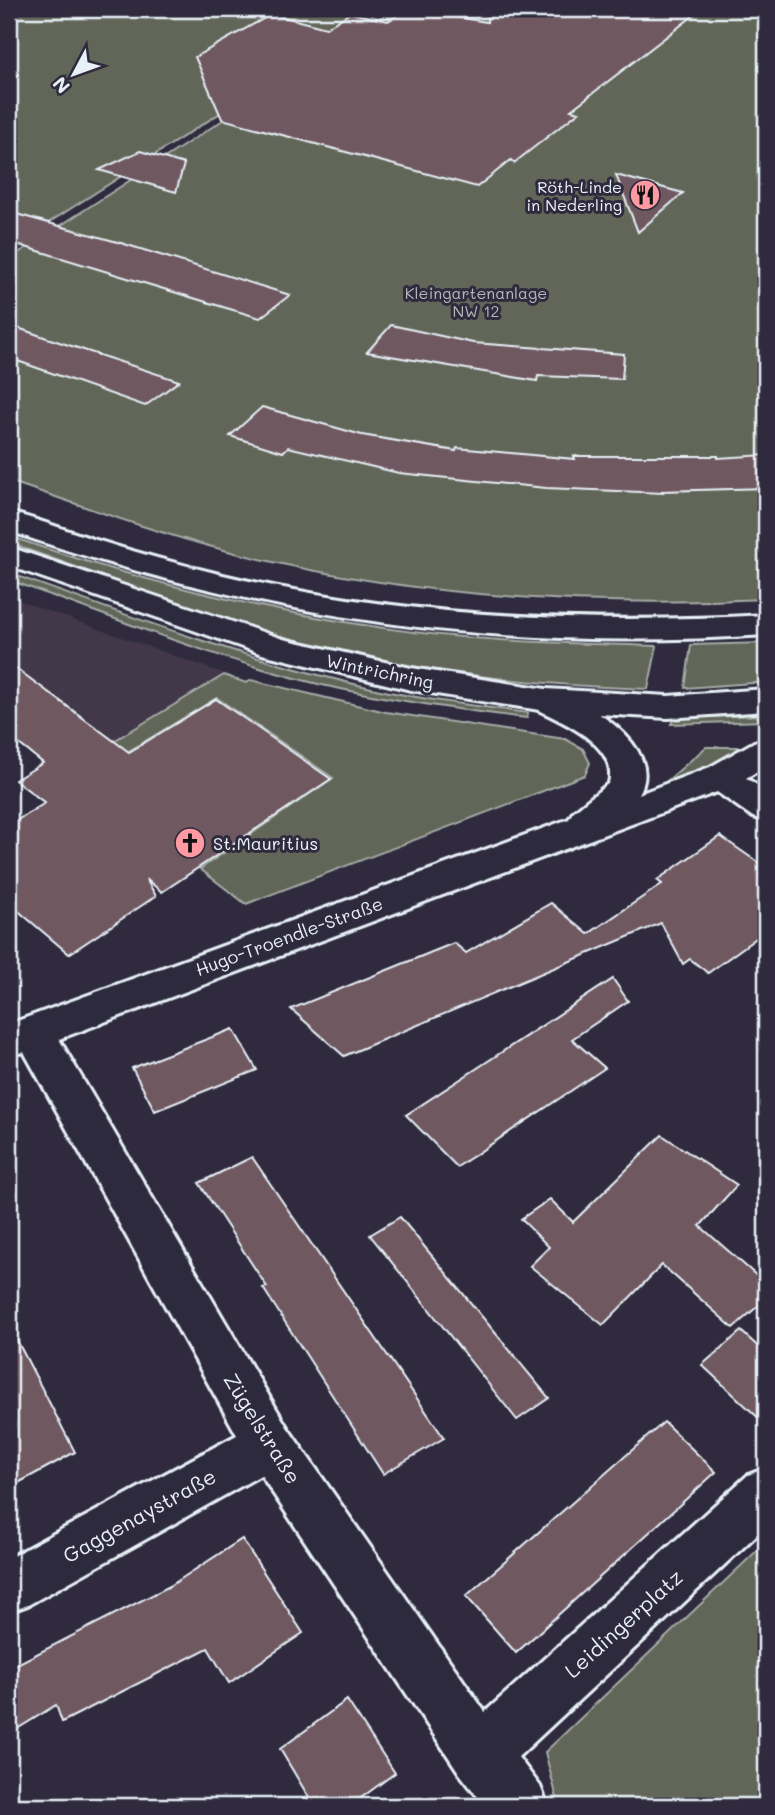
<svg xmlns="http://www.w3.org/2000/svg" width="775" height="1815" font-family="Mali,sans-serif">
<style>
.built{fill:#423848}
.green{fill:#626658;stroke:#a5aca8;stroke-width:2}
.building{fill:#6f5861;stroke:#e8f1f8;stroke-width:2}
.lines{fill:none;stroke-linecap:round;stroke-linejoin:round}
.street-casing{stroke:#e8f1f8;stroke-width:6}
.primary-casing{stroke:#e8f1f8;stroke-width:6}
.street{fill:#2f2a3d;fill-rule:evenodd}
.primary{fill:#2f2a3d;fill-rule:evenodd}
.labels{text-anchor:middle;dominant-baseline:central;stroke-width:6;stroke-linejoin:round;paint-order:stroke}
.far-poi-label{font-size:16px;fill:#e8f1f8;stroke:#2f2a3d;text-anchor:end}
.far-park-label{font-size:16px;fill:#b2b9b8;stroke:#2f2a3d}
.street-label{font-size:18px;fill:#e8f1f8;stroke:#2f2a3d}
.poi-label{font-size:18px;fill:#e8f1f8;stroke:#2f2a3d;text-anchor:start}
.near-street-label{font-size:21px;fill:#e8f1f8;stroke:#2f2a3d}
</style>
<rect width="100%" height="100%" fill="#2f2a3d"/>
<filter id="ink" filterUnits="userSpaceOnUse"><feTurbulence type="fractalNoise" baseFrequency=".0143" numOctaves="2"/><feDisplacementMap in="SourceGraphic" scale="14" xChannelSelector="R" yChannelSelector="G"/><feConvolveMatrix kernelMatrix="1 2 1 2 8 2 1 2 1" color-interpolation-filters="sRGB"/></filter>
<g filter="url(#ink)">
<path class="built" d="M 9,597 L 225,674 L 97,750 L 76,734 L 36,758 L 9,736 Z"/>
<g class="green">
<path d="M 9,9 L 383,9 L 9,248 Z"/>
<path d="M 394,9 L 766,9 L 766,599 C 580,608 385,595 205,545 C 139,527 74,503 9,481 L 9,259 Z"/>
<path d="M 9,536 C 132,579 262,611 391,629 C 479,642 569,643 657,646 L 648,689 C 555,686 464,677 373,659 C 249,634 128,585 9,543 Z"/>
<path d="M 9,573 C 131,617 253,662 380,690 C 429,701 479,706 528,713 L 527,718 C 459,710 390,700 322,685 C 215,659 112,617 9,580 Z"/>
<path d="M 766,643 L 766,682 L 685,688 L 691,645 Z"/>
<path d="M 224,675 L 246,683 L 251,680 L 386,712 L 565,739 L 583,749 L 590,763 L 585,775 L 246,904 L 200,869 L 333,778 L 217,698 L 84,778 L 97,751 Z"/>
<path d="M 766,715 L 766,721 L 671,724 L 674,718 Z"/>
<path d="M 706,747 L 750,747 L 731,759 L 669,785 L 667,781 Z"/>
<path d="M 766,1542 L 766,1806 L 559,1806 L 545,1752 Z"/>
</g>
<g class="building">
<path d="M 408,9 L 487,22 L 488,9 L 702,9 L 571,110 L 579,112 L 514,163 L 511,160 L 477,187 L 222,119 L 195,57 L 272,14 L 326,28 L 350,13 L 388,21 Z"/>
<path d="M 140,151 L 184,164 L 176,192 L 99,170 Z"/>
<path d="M 616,175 L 683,193 L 638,232 Z"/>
<path d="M 9,212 L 121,243 L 290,295 L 260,318 L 223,307 L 9,242 Z"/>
<path d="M 9,325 L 47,338 L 179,381 L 145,406 L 9,358 Z"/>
<path d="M 391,325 L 473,343 L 624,354 L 622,379 L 538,376 L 537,381 L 367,352 Z"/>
<path d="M 262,407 L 362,435 L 456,451 L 457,448 L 575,459 L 574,456 L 718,456 L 718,458 L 766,455 L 766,488 L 662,491 L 663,493 L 546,488 L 399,473 L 288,447 L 283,452 L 230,436 Z"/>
<path d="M 9,663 L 129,752 L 216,699 L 331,779 L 162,892 L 146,879 L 156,896 L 69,954 L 9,903 L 9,825 L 45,803 L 15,780 L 43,763 L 9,736 Z"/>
<path d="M 720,836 L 766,868 L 766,931 L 708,973 L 690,959 L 683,964 L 661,923 L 344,1056 L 291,1009 L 454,943 L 466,953 L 551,903 L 588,934 L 662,884 L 657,880 Z"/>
<path d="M 613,979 L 628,1001 L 572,1039 L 605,1068 L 457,1167 L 406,1115 Z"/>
<path d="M 233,1029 L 257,1070 L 155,1111 L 132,1068 Z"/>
<path d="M 662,1135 L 737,1185 L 700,1226 L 766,1284 L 766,1299 L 733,1328 L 662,1265 L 603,1325 L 530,1266 L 549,1247 L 521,1219 L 550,1199 L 573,1222 Z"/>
<path d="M 252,1157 L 444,1438 L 383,1474 L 263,1288 L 267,1287 L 199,1183 Z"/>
<path d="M 400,1217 L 549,1398 L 517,1420 L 370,1235 Z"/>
<path d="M 9,1325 L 75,1452 L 9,1488 Z"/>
<path d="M 741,1331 L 766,1354 L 766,1425 L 702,1365 Z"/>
<path d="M 664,1422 L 716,1472 L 516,1653 L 466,1596 Z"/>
<path d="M 242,1539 L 303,1633 L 229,1683 L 208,1648 L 62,1722 L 56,1705 L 9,1734 L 9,1668 L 170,1586 Z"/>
<path d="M 347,1700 L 395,1773 L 350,1806 L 314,1806 L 280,1749 Z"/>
</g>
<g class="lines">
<g class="street-casing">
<path id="street" d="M 546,689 C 583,699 667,746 639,794 L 710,767 L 754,742 L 766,738 L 766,766 L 746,778 L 766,791 L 766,821 L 753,817 L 717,792 L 59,1039 L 287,1427 L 485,1712 L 748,1475 L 766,1468 L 766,1526 L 518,1757 L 540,1786 L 548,1806 L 485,1806 L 460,1774 L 261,1475 L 28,1605 L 9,1612 L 9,1558 L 237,1435 L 24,1052 L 9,1055 L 9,1024 L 569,819 L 573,812 L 609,783 C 619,745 561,721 534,708 L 529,700 L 534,692 Z"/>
</g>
<g class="primary-casing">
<g id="primary">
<path d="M 9,512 C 36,519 63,529 90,538 C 134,552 178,564 223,575 C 401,617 584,625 766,615 L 766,635 C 499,653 261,618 9,531 Z"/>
<path d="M 9,547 L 283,639 L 411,668 L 546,689 L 668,696 L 766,689 L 766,711 L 668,718 L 546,711 L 411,690 L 262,654 L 9,566 Z"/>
</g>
</g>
<use href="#street" class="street"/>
<use href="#primary" class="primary"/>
</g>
</g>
<defs>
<g id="restaurant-disc" transform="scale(1.575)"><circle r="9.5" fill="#ff9aa2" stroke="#2f2a3d"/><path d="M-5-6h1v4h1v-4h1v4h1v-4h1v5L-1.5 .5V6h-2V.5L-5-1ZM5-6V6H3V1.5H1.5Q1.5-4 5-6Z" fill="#111"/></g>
<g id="church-disc" transform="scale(1.575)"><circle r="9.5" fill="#ff9aa2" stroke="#2f2a3d"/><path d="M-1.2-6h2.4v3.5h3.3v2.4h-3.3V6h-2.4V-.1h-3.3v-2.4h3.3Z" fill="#111"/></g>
</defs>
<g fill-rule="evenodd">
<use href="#restaurant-disc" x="645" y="195"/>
<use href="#church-disc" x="190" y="843"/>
</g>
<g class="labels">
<g class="far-poi-label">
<text x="622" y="186">Röth-Linde<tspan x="622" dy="18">in Nederling</tspan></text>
</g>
<g class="far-park-label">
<text x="476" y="292">Kleingartenanlage<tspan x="476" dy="18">NW 12</tspan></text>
</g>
<g class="street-label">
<text transform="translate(380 671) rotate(12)">Wintrichring</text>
<text transform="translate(289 936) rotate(-20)">Hugo-Troendle-Straße</text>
</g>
<g class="poi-label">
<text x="213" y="843">St.Mauritius</text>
</g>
<g class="near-street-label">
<text transform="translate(263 1428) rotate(58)">Zügelstraße</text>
<text transform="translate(139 1515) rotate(-29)">Gaggenaystraße</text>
<text transform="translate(623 1623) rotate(-42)">Leidingerplatz</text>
</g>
</g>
<rect width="775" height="1815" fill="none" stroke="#2f2a3d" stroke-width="35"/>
<rect x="18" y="18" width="740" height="1780" fill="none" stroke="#e8f1f8" stroke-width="2.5" filter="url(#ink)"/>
<g transform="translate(74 74) rotate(229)" stroke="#2f2a3d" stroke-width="5" paint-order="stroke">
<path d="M0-5L12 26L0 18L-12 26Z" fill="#e8f1f8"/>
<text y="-10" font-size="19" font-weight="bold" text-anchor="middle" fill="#e8f1f8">N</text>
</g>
</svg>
